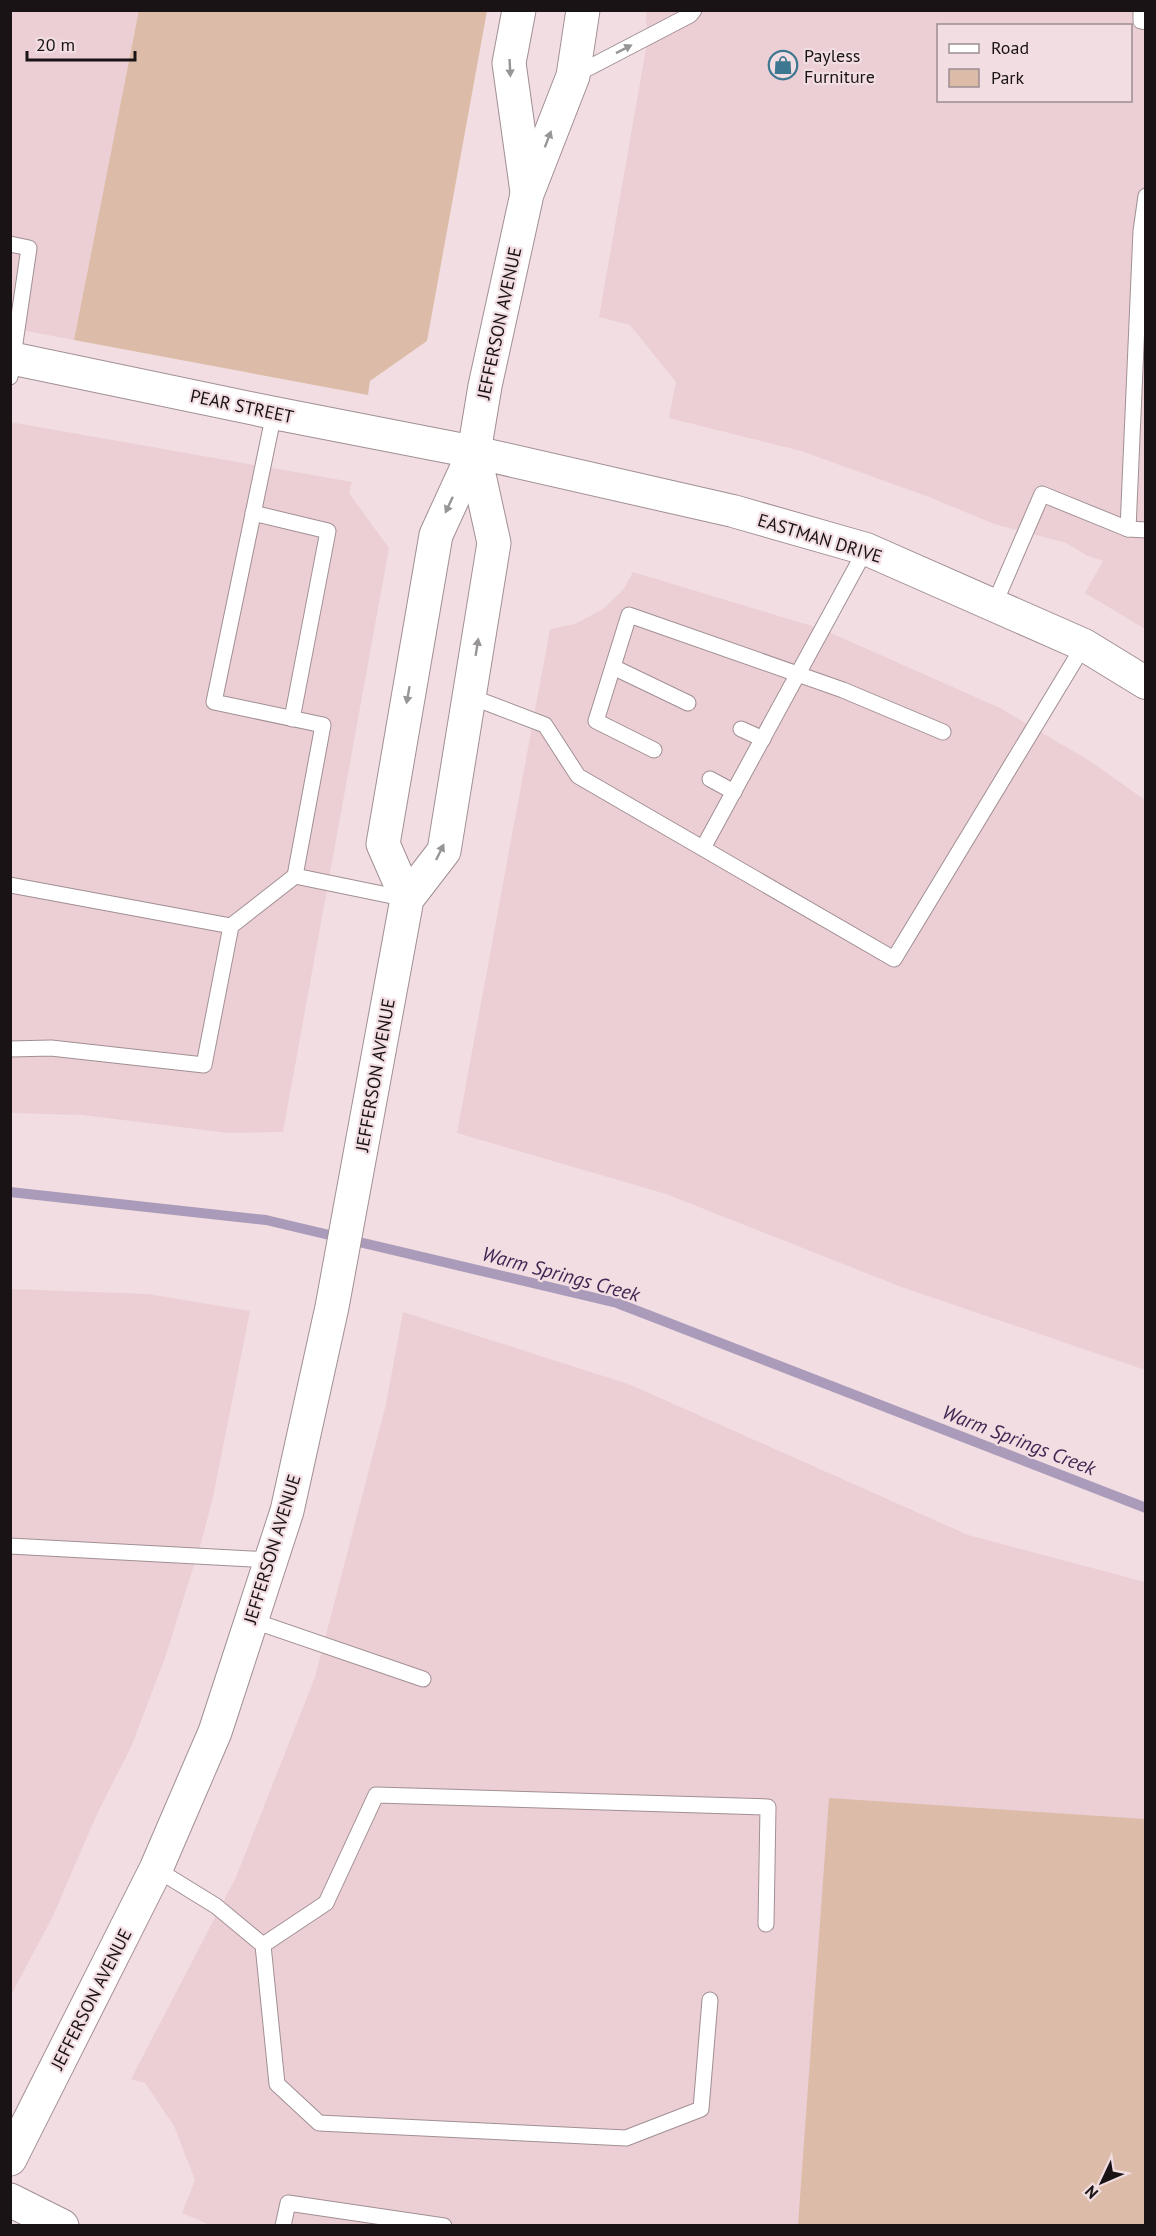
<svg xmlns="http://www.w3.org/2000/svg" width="1156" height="2236" font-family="'PT Sans',sans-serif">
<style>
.built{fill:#ebcfd5;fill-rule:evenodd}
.green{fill:#dcbca8}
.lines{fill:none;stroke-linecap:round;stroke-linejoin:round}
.stream{stroke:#ab9bba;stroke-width:10}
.lane-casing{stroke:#a18f93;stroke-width:17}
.street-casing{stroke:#a18f93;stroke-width:34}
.secondary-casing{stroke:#a18f93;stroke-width:35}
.primary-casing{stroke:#a18f93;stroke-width:35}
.lane{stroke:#fff;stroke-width:15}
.street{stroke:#fff;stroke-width:32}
.secondary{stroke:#fff;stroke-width:33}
.primary{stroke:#fff;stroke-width:33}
.oneway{fill:#989596}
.labels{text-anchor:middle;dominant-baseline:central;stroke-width:4.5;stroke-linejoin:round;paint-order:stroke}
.poi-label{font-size:18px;fill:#1a1315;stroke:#f2dee2;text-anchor:start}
.street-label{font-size:18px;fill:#1a1315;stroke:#f2dee2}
.water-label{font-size:20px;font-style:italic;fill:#3f2652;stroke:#f2dee2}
</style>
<rect width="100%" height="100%" fill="#f2dee2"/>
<g class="built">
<path d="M 10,11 L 139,11 L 74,340 L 11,328 Z"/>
<path d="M 646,11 L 1145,11 L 1145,629 L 1085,593 L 1103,561 L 1086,555 L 1066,543 L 994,524 L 929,497 L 801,451 L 669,418 L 676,382 L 630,325 L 599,317 L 647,43 ZM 938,26 L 1130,26 L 1130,100 L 938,100 Z"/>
<path d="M 10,422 L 352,482 L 349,493 L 389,548 L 283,1132 L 229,1133 L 82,1115 L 11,1113 Z"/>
<path d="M 633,572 L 822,629 L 1000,708 L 1090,761 L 1145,800 L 1145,1370 L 904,1288 L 666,1194 L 457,1133 L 550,629 L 575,624 L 603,609 L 623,590 Z"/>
<path d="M 11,1289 L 148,1294 L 250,1311 L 213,1497 L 203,1536 L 165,1658 L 131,1747 L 97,1814 L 52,1918 L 11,1995 Z"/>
<path d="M 403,1312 L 631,1385 L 968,1535 L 1145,1582 L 1145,1822 L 799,2225 L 210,2225 L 182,2213 L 195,2180 L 174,2126 L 145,2083 L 131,2079 L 236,1877 L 315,1677 L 386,1404 Z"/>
</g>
<g class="green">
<path d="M 139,10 L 487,11 L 427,341 L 370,381 L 368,395 L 74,340 Z"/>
<path d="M 829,1798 L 1145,1819 L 1145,2225 L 798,2225 Z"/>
</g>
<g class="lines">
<path class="stream" d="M 10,1192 L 266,1220 L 617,1303 L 1146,1508"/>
<g class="lane-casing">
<g id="lane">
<path d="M 1141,10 L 1141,21 L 1146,22"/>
<path d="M 573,76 L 690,15 L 694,10"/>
<path d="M 10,244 L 29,248 L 10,377"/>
<path d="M 274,413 L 214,702 L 323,725 L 295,876"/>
<path d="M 253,513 L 328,531 L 292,719"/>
<path d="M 1128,529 L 1146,530"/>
<path d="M 994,605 L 1042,494 L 1128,529 L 1141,231 L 1146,196"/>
<path d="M 613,667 L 688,703"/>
<path d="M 469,696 L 545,725 L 578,776 L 894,959 L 1084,645"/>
<path d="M 741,729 L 763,739"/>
<path d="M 654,750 L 596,721 L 629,615 L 843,690 L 943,732"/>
<path d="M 710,779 L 734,792"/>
<path d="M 703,848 L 866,549"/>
<path d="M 10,885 L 231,926"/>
<path d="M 10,1049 L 51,1048 L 204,1065 L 231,926 L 295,876 L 407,899"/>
<path d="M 10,1546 L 271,1560"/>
<path d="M 251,1620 L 423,1679"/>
<path d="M 156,1869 L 216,1906 L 263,1945 L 277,2084 L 319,2123 L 626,2138 L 701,2109 L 710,2000"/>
<path d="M 263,1945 L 326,1903 L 376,1795 L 768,1807 L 766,1924"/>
<path d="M 283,2226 L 288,2203 L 444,2226"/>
</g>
</g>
<g class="street-casing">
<path id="street" d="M 10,358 L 274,413 L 474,452 L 733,511 L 866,549 L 1084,645 L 1146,683"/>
</g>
<g class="secondary-casing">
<path id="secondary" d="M 10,2200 L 62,2226"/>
</g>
<g class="primary-casing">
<g id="primary">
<path d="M 519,10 L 509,63 L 527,192"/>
<path d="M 407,899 L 383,844 L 436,535 L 474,452 L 485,386 L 527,194 L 573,76 L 583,10"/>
<path d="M 10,2159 L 156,1869 L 215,1732 L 287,1511 L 332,1307 L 407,899 L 444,851 L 494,543 L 474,452"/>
</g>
</g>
<use href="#lane" class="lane"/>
<use href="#street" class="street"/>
<use href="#secondary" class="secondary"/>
<use href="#primary" class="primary"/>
</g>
<defs><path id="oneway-solid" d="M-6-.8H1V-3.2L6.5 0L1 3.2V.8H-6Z" transform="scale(1.5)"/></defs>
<g class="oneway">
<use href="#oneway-solid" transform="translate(624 49) rotate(-27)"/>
<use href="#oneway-solid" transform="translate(510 68) rotate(87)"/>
<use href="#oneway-solid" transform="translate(548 139) rotate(-69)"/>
<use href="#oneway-solid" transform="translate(449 505) rotate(115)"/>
<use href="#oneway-solid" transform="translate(477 647) rotate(-81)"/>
<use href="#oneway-solid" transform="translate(408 695) rotate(100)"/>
<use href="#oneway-solid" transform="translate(440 852) rotate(-64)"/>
</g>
<defs>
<g id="shop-ring" transform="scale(1.5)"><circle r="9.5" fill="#f2dee2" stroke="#3d7790" stroke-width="1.5"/><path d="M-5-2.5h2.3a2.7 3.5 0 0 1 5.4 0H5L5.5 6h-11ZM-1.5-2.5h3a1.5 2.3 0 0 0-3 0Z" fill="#3d7790"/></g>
</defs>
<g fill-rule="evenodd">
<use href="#shop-ring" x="783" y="65"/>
</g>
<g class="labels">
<g class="poi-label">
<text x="804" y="55">Payless<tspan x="804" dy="21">Furniture</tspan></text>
</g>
<g class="street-label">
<text transform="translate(499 323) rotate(-78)">JEFFERSON AVENUE</text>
<text transform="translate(242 406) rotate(12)">PEAR STREET</text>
<text transform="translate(820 538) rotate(17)">EASTMAN DRIVE</text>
<text transform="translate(375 1075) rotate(-80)">JEFFERSON AVENUE</text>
<text transform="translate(272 1549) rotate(-73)">JEFFERSON AVENUE</text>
<text transform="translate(91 1999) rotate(-63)">JEFFERSON AVENUE</text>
</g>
<g class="water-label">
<text transform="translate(561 1274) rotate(15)">Warm Springs Creek</text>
<text transform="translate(1019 1440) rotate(21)">Warm Springs Creek</text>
</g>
</g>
<rect width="1156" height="2236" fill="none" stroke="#1a1315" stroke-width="24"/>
<rect x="937" y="24" width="195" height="78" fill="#f2dee2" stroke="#9c8d90" stroke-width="1.5"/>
<rect x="949" y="44" width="30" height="9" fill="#ffffff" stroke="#9c8d90" stroke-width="1.5"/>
<text x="991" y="54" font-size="18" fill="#1a1315">Road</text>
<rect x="949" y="69" width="30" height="18" fill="#dcbca8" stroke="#9c8d90" stroke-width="1.5"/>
<text x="991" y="84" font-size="18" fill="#1a1315">Park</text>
<g transform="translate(1102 2182) rotate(226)" stroke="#f2dee2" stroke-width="4.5" paint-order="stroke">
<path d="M0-4.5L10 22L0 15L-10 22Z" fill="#1a1315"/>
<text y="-9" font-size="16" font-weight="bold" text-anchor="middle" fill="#1a1315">N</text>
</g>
<path d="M27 51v9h108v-9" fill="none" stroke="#1a1315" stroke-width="3"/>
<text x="36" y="51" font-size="18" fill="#1a1315" stroke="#f2dee2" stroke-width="4.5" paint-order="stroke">20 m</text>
</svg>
